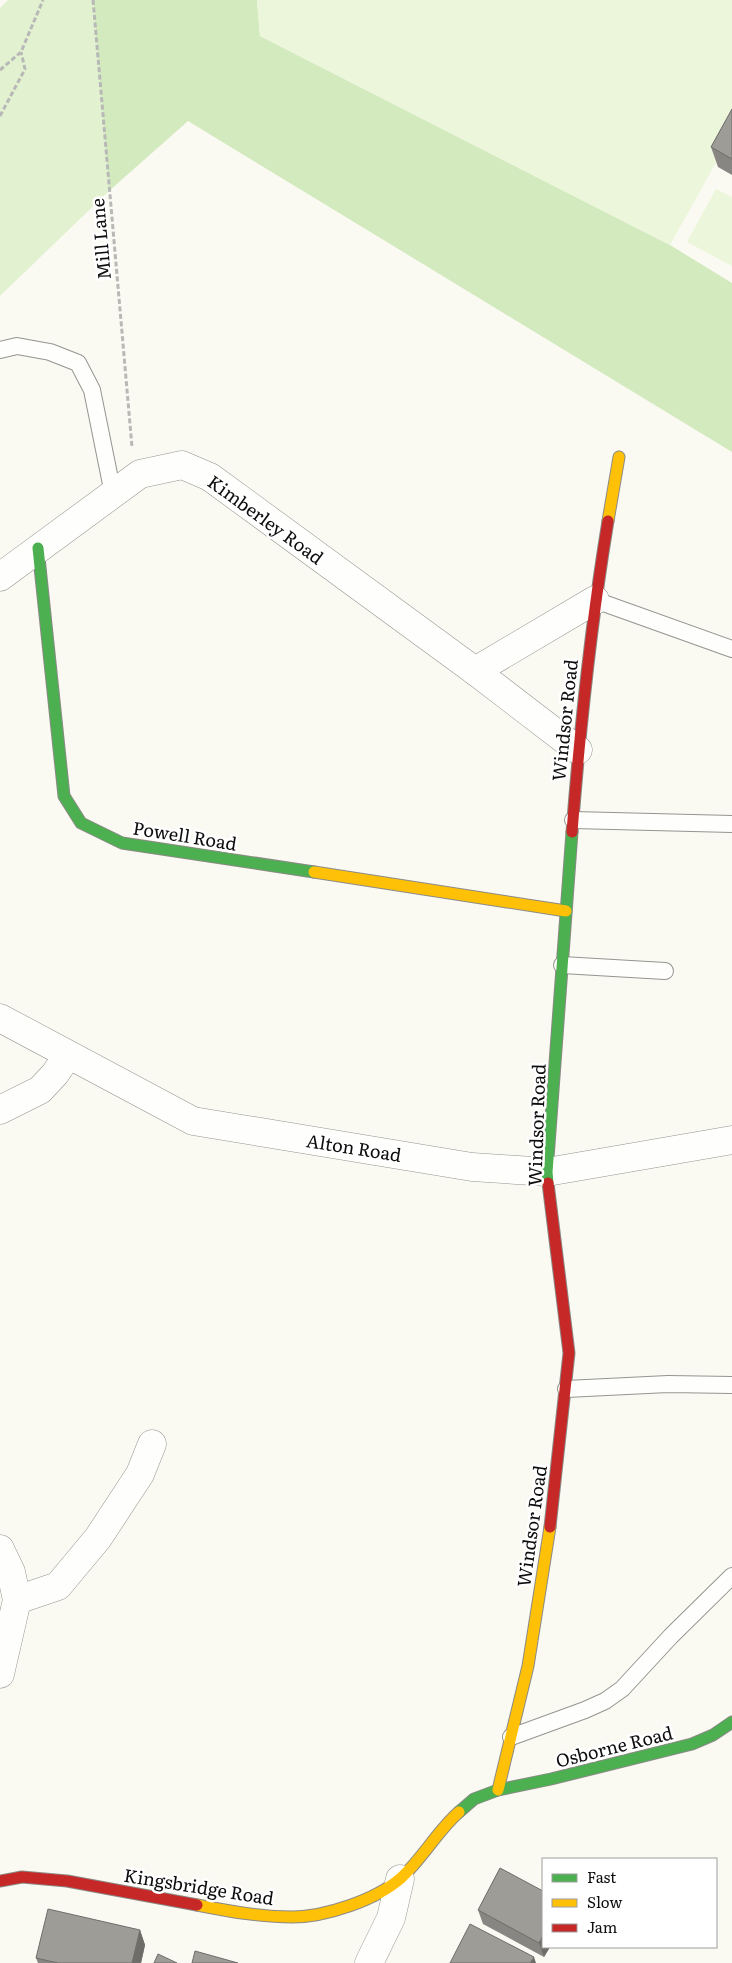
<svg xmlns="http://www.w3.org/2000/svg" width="732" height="1963" font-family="Literata,serif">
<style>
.green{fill:#e2f2d1}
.forest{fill:#d2eabe}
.pitch{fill:#ecf6db}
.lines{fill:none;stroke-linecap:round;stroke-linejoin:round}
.lane-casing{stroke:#949490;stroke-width:18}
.street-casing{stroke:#949490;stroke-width:29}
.fast-casing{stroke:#8b8a87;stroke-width:13}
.slow-casing{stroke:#8b8a87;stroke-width:13}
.jam-casing{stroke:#8b8a87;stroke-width:13}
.path{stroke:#b8b8b6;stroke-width:3;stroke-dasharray:5 2.5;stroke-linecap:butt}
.lane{stroke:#fefefd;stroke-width:16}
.street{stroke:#fefefd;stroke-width:28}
.fast{stroke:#4caf50;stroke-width:11}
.slow{stroke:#ffc107;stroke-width:11}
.jam{stroke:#c62828;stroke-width:11}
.wall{fill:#888682}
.shaded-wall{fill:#6f6d6a}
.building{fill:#9e9c97;stroke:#6f6d6a}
.labels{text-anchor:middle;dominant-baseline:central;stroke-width:5;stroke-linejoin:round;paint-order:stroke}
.street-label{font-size:18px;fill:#0d0d0d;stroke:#fff}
</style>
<rect width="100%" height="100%" fill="#fbfaf2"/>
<path class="green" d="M 8,0 L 93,0 L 109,191 L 0,296 L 0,8 Z"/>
<path class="forest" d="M 93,0 L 257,0 L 260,36 L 670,245 L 732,283 L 732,452 L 188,121 L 109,191 Z"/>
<g class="pitch">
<path d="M 257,0 L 732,0 L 732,134 L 670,245 L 260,36 Z"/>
<path d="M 716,189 L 732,197 L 732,266 L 687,242 Z"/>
</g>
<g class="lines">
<g class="lane-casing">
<g id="lane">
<path d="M 0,350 L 17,346 L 50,352 L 78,363 L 92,390 L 113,494"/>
<path d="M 595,600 L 732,649"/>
<path d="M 573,820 L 732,824"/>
<path d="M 562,965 L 665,971"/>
<path d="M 566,1389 L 668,1384 L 732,1385"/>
<path d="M 511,1737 L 585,1710 L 605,1701 L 622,1689 L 671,1636 L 732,1576"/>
</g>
</g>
<g class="street-casing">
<g id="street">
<path d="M 0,577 L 140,474 L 182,465 L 210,477 L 475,671 L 578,750"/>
<path d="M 475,671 L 595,600"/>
<path d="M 0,1018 L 193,1121 L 472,1167 L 547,1172 L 732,1140"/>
<path d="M 0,1110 L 40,1090 L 55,1074 L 68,1055"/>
<path d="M 0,1549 L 11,1572 L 17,1600 L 0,1674"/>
<path d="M 17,1600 L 58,1586 L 98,1538 L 140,1474 L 152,1444"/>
<path d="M 369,1963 L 391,1918 L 400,1879"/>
</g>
</g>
<g class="fast-casing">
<g id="fast">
<path d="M 38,548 L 64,796 L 81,823 L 122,843 L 314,872"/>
<path d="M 548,1183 L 547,1172 L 572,832"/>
<path d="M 459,1812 L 474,1799 L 498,1790 L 551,1779 L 692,1744 L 713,1735 L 732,1722"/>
</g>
</g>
<g class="slow-casing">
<g id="slow">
<path d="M 608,521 L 619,457"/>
<path d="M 314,872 L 566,911"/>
<path d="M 498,1790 L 528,1666 L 550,1527"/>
<path d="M 197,1905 C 228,1911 260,1917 292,1917 C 325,1917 376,1900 401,1878 C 423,1858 438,1830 459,1812"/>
</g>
</g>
<g class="jam-casing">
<g id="jam">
<path d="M 572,832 C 580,728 591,624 608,521"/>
<path d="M 548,1183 L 569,1353 L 550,1527"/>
<path d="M 0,1881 L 22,1877 L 67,1881 L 197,1905"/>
</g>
</g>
<g class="path">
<path d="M 93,0 L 132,447"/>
<path d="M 0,70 L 21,52 L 43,0"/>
<path d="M 0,116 L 25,69 L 21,52"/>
</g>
<use href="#lane" class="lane"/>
<use href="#street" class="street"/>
<use href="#fast" class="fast"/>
<use href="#slow" class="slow"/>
<use href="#jam" class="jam"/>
</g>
<g class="wall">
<path d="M 732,109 L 732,175 L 718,167 L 711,147 Z"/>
<path d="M 500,1868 L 543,1947 L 550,1947 L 544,1957 L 483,1924 L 478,1910 Z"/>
<path d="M 140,1930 L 145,1945 L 141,1963 L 38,1963 L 36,1958 Z"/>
</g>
<g class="shaded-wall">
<path d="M 140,1930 L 145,1945 L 141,1963 L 132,1963 Z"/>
<path d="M 543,1935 L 543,1947 L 550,1947 L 544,1957 L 539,1943 Z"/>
<path d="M 534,1957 L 536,1963 L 530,1963 Z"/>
</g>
<g class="building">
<path d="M 732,109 L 732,159 L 711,147 Z"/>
<path d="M 500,1868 L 543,1891 L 543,1935 L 539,1943 L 478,1910 Z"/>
<path d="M 48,1909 L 140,1930 L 132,1963 L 58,1963 L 36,1958 Z"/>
<path d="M 470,1924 L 534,1957 L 530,1963 L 450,1963 Z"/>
<path d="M 195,1951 L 238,1963 L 192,1963 Z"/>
<path d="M 158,1954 L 177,1963 L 154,1963 Z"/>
</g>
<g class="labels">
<g class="street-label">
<text transform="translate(100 239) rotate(-95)">Mill Lane</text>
<text transform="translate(266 519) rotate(36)">Kimberley Road</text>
<text transform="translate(564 720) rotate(-84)">Windsor Road</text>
<text transform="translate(185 835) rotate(9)">Powell Road</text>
<text transform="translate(536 1125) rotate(-88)">Windsor Road</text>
<text transform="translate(354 1147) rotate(9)">Alton Road</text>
<text transform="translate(531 1526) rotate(-82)">Windsor Road</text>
<text transform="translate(614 1746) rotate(-14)">Osborne Road</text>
<text transform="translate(199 1886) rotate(9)">Kingsbridge Road</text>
</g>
</g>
<rect x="542" y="1858" width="175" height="90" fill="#ffffff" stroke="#9e9e9e"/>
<rect x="552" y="1874" width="25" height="8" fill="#4caf50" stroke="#9e9e9e"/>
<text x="587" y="1883" font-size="15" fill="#0d0d0d">Fast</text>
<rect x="552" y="1899" width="25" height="8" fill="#ffc107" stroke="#9e9e9e"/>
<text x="587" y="1908" font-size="15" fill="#0d0d0d">Slow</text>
<rect x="552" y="1924" width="25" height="8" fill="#c62828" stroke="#9e9e9e"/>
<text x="587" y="1933" font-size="15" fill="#0d0d0d">Jam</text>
</svg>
